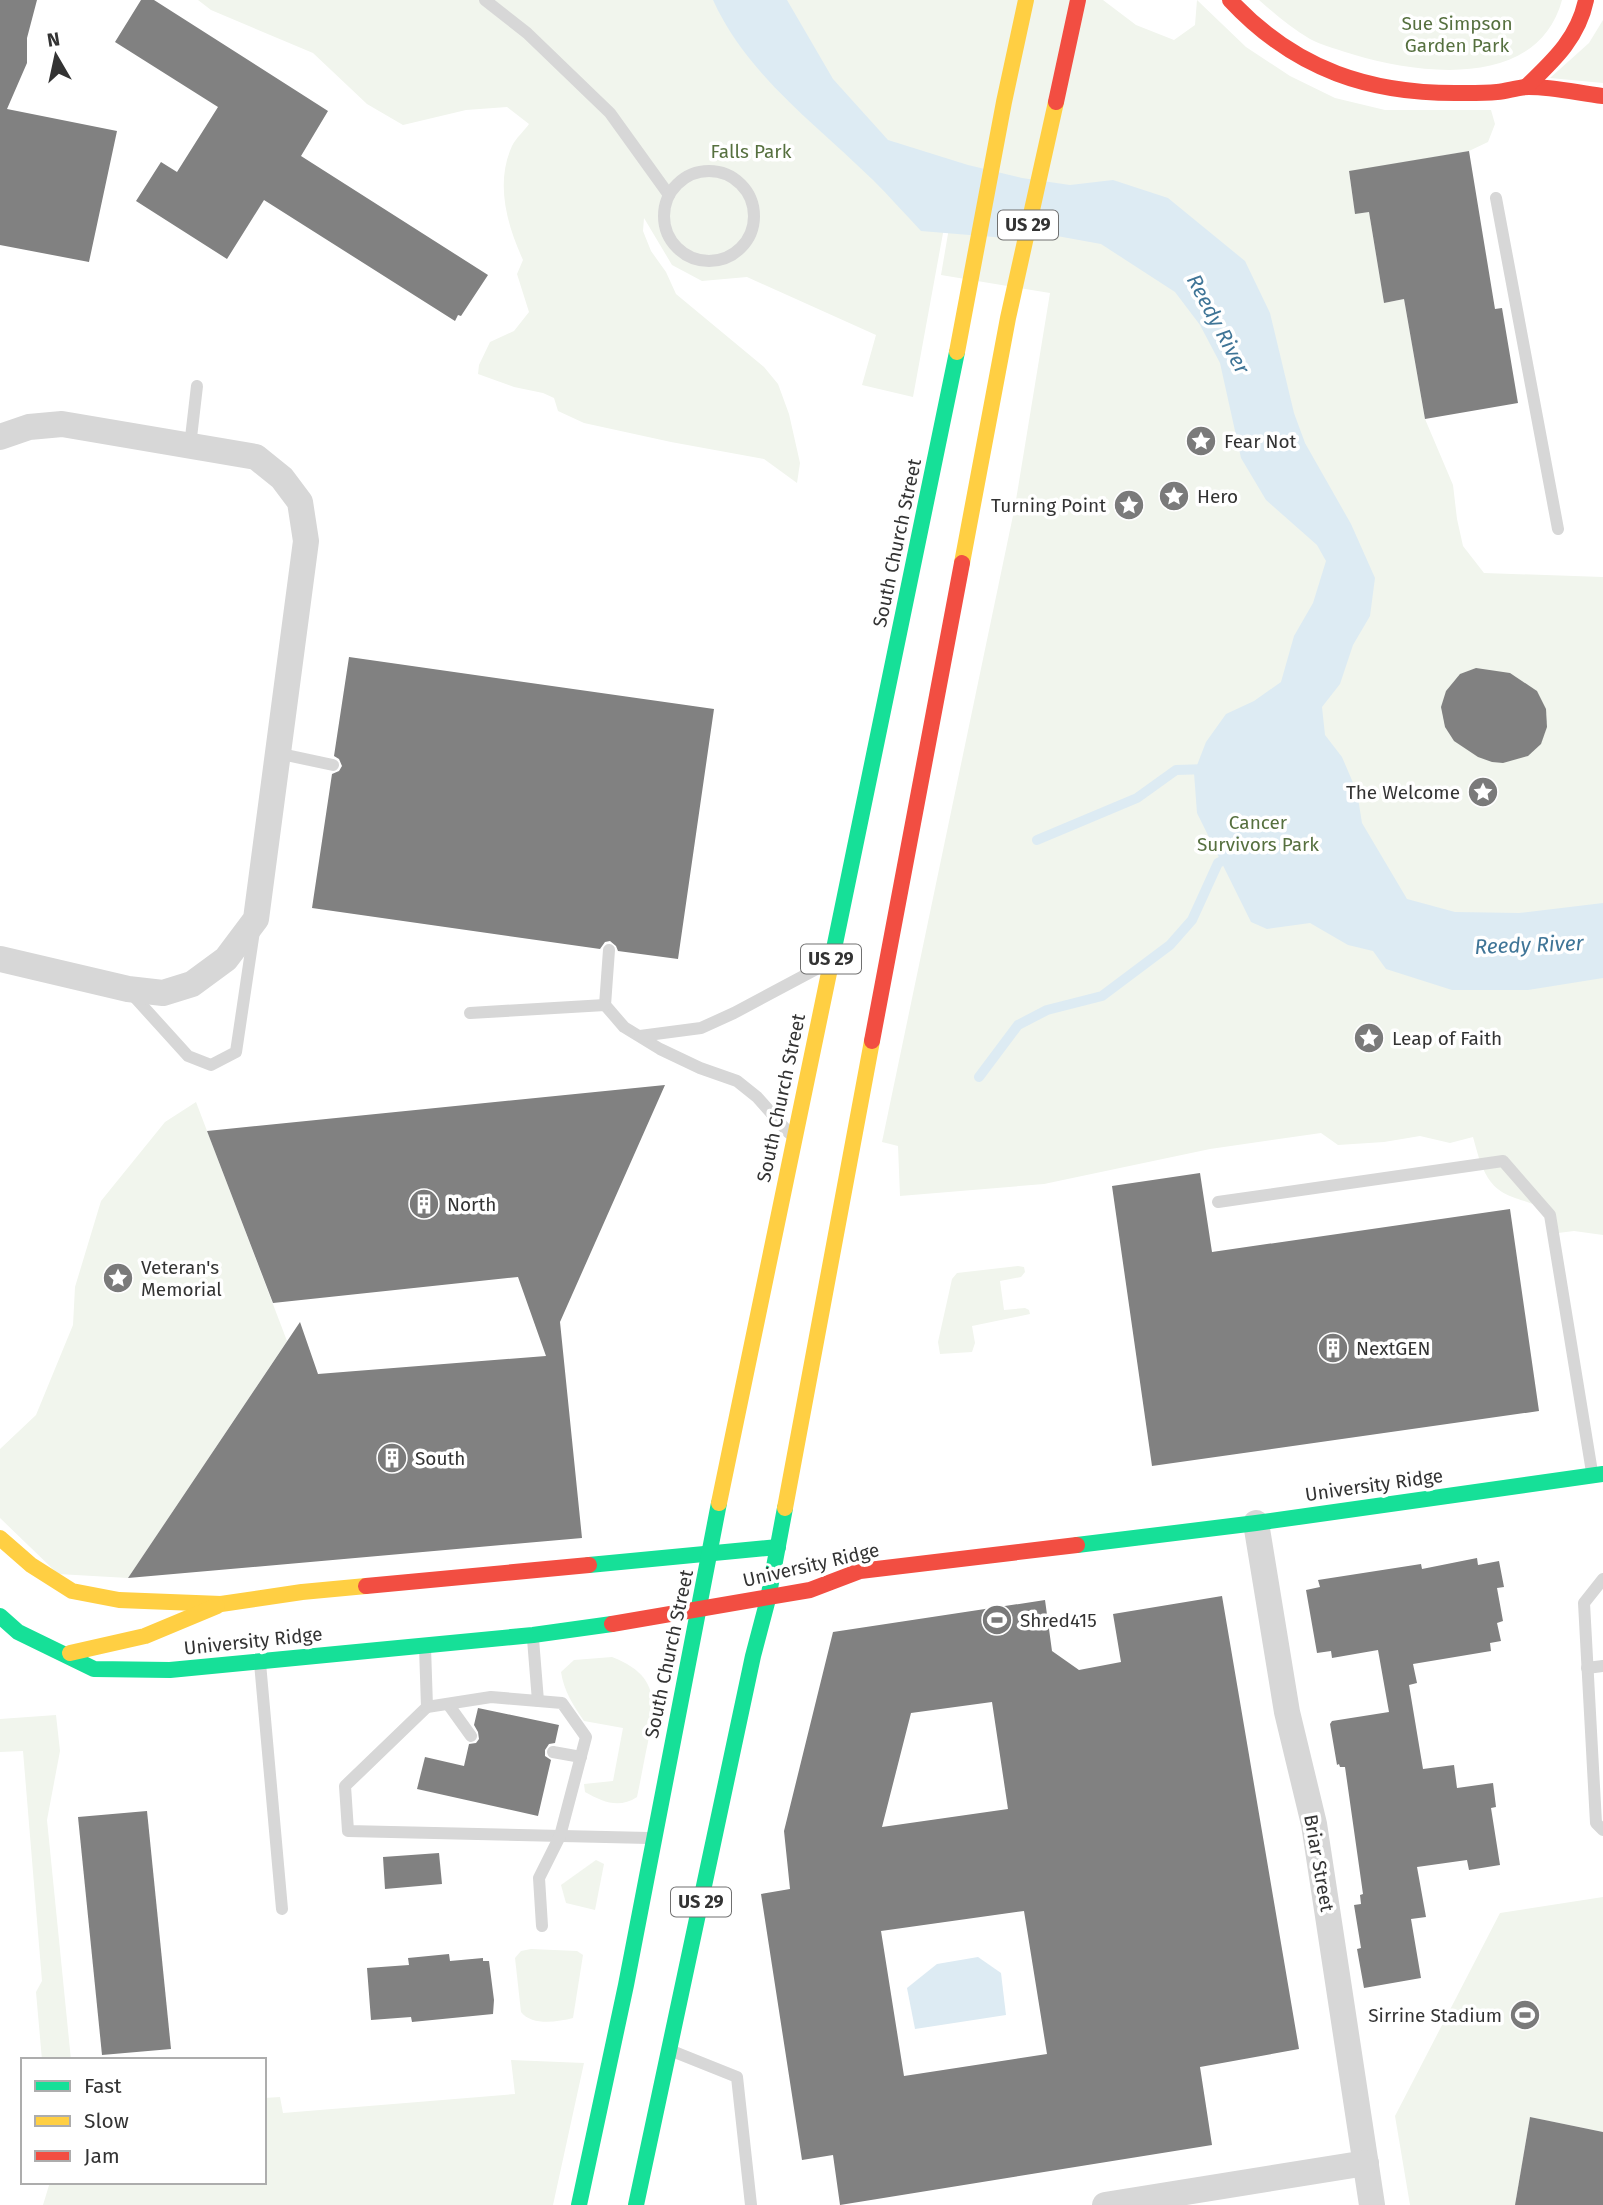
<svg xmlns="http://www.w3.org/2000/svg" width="1603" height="2205" font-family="'Fira Sans',sans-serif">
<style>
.green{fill:#f1f5ed}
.water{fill:#ddebf3}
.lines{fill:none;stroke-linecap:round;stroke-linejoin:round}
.stream{stroke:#ddebf3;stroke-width:10}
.building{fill:#818181;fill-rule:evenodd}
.lane{stroke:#d7d7d7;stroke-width:12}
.street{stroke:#d7d7d7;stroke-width:26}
.fast{stroke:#16e098;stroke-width:16}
.slow{stroke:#ffcf43;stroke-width:16}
.jam{stroke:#f24e42;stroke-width:16}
.labels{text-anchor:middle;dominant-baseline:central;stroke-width:7;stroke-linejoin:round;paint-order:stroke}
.shield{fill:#fff;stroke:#707070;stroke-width:2}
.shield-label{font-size:18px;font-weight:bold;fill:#333}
.park-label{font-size:19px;fill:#56703f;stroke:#fff}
.poi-label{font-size:19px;fill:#333;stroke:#fff;text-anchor:start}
.street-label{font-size:19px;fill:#333;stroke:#fff}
.water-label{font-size:21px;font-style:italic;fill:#3f7597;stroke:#fff}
</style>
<rect width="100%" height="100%" fill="#fff"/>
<g class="green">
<path d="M 198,0 L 1103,0 L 1136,25 L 1174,40 L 1195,25 L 1197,0 L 1246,47 L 1290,76 L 1335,98 L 1385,110 L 1491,110 L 1495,124 L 1488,142 L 1469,151 L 1349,172 L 1355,213 L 1369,212 L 1384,303 L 1404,299 L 1425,419 L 1453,485 L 1457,519 L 1463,546 L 1484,573 L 1603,577 L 1603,1235 L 1574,1231 L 1558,1233 C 1555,1227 1552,1218 1548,1213 C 1531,1197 1504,1203 1488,1178 C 1480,1165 1477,1151 1473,1137 L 1450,1143 L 1420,1136 L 1384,1142 L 1338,1145 L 1321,1133 L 1210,1149 L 1044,1184 L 900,1196 L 898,1146 L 882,1142 L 1015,506 L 1050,293 L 941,275 L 960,163 L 956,162 L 913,397 L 862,385 L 876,335 L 747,277 L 702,281 L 672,265 L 644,218 L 643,231 L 651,251 L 666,272 L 676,294 L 764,367 L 778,384 L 789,414 L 800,463 L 797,483 L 764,459 L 671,442 L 584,423 L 558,411 L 554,398 L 543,393 L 514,387 L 478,374 L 479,365 L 490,342 L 514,331 L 529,312 L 517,274 L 523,260 C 507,225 495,183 512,146 C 516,138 524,131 529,124 L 507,107 L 466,110 L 403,125 L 367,104 L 313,53 L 211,10 Z"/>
<path d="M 1259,0 L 1562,0 C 1538,89 1423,75 1355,55 C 1340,50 1323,46 1310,39 C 1291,28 1275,14 1259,0 Z"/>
<path d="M 1603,20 L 1603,83 L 1550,78 L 1589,43 Z"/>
<path d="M 196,1102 L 287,1341 L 128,1578 L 58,1574 L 0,1518 L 0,1449 L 36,1415 L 73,1325 L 75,1287 L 101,1201 L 165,1122 Z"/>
<path d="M 1018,1266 L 1024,1267 L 1025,1272 L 1021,1277 L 1000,1281 L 1004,1310 L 1025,1308 L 1029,1310 L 1030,1314 L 972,1326 L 975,1343 L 972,1352 L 940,1354 L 938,1342 L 952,1279 L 957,1273 Z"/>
<path d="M 612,1657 C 658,1675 656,1700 648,1742 C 644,1760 641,1779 637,1797 C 619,1809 603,1802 585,1792 L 584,1784 L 613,1781 L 623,1728 L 584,1721 C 573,1705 564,1691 561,1672 L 574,1660 Z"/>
<path d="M 56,1715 L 60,1751 L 47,1820 L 71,2060 L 42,2060 L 36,1992 L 42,1981 L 23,1751 L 0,1752 L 0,1719 Z"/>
<path d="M 596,1860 L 604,1864 L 595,1910 L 566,1903 L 561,1885 Z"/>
<path d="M 1603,1897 L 1603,2132 L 1530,2117 L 1515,2205 L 1410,2205 L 1395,2116 L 1500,1913 Z"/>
<path d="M 531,1949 L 577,1951 L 583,1955 L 573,2018 C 557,2022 532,2026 521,2012 L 515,1958 L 521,1951 Z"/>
<path d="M 511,2060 L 584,2063 L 553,2205 L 43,2205 L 50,2182 L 264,2182 L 264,2098 L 280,2097 L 283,2113 L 515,2094 Z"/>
</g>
<g class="water">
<path d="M 713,0 L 787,0 L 833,79 L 888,140 L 968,165 L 1022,178 L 1070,185 L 1113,180 L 1168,198 L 1245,261 L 1270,313 L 1294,413 L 1305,443 L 1351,524 L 1375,578 L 1370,616 L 1353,645 L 1340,684 L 1322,707 L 1325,735 L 1342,757 L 1357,792 L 1362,823 L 1407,899 L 1455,912 L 1519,913 L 1603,903 L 1603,978 L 1528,990 L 1452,990 L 1386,969 L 1373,951 L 1348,945 L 1310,923 L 1267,929 L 1251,922 L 1197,813 L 1194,773 L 1206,742 L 1226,714 L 1254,701 L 1281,682 L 1294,636 L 1313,603 L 1326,561 L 1317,545 L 1266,500 L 1241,458 L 1220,363 L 1200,325 L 1175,292 L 1101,244 L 1057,236 L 1018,239 L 921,231 C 905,214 889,196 873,180 C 816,124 747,75 713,0 Z"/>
<path d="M 978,1957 L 1001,1973 L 1006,2015 L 915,2029 L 907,1988 L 937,1964 Z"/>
</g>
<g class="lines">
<g class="stream">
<path d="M 1037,840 L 1137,798 L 1176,770 L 1208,769"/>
<path d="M 979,1077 L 1018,1025 L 1047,1010 L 1102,996 L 1170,945 L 1192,920 L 1218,863 L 1230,857"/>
</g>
</g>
<g class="building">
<path d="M 0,0 L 37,0 L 27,38 L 27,63 L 7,109 L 117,131 L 89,262 L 0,245 Z"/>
<path d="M 141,0 L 154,0 L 328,111 L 301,156 L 488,275 L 461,316 L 458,315 L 455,321 L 264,200 L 227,259 L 136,201 L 161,162 L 177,172 L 218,107 L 115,42 Z"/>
<path d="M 1469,151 L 1495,309 L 1502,308 L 1518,403 L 1425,419 L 1404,299 L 1384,303 L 1369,212 L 1355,214 L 1349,171 Z"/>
<path d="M 349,657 L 714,709 L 678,959 L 618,951 L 616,946 L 610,941 L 605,942 L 600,949 L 312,908 L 332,774 L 339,771 L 342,766 L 339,759 L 334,756 Z"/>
<path d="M 1476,668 L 1510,673 L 1537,691 L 1546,709 L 1547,727 L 1541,744 L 1528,756 L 1503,763 L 1492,762 L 1478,757 L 1454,741 L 1445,727 L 1441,707 L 1446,691 L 1460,674 Z"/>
<path d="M 665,1085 L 560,1322 L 582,1538 L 128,1578 L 300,1322 L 318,1374 L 546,1356 L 518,1277 L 273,1303 L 207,1131 Z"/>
<path d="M 1200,1173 L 1212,1252 L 1510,1209 L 1539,1411 L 1152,1466 L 1112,1186 Z"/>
<path d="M 1477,1558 L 1478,1565 L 1499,1561 L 1504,1587 L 1497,1588 L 1503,1621 L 1497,1623 L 1501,1641 L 1490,1643 L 1491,1651 L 1413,1664 L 1417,1683 L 1409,1685 L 1423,1769 L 1454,1765 L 1457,1788 L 1493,1783 L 1496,1807 L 1491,1808 L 1500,1865 L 1469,1870 L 1467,1860 L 1417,1867 L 1426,1917 L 1411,1919 L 1421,1978 L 1364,1988 L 1357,1949 L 1361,1948 L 1354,1905 L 1361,1904 L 1360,1895 L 1363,1894 L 1345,1767 L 1340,1767 L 1339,1764 L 1337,1765 L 1330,1724 L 1332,1721 L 1389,1712 L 1378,1650 L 1332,1658 L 1331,1651 L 1317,1653 L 1306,1590 L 1320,1587 L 1318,1580 L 1421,1564 L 1422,1569 Z"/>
<path d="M 1222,1596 L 1299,2049 L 1200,2067 L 1212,2145 L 840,2205 L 833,2155 L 802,2160 L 761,1894 L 790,1889 L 784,1831 L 833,1632 L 1045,1600 L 1052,1651 L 1079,1670 L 1121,1662 L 1113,1614 ZM 992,1702 L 1008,1809 L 882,1827 L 911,1713 ZM 1024,1911 L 1047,2054 L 904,2076 L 881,1931 Z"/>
<path d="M 478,1708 L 559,1725 L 555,1743 L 549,1744 L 545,1750 L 545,1756 L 551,1760 L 538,1816 L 417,1789 L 425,1757 L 464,1766 L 469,1744 L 476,1743 L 479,1739 L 478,1732 L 474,1725 Z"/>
<path d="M 147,1811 L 171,2049 L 102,2055 L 78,1817 Z"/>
<path d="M 439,1853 L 442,1884 L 385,1889 L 383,1857 Z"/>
<path d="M 449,1954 L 450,1961 L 483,1958 L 483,1961 L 489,1961 L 494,2000 L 493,2014 L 412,2022 L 411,2017 L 371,2020 L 367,1968 L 409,1965 L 408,1958 Z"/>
<path d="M 1530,2117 L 1603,2132 L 1603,2205 L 1515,2205 Z"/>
</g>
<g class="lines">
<g class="lane">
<path d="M 485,0 L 527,33 L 610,113 L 669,195"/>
<circle cx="709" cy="216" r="45"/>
<path d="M 1496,198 L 1558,529"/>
<path d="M 190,446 L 197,386"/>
<path d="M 277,753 L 333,765"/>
<path d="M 609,950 L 605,1005 L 624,1027 L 660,1049 L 700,1068 L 737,1081 L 757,1097 L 789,1133"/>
<path d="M 130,992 L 188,1056 L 211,1065 L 236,1052 L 254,931"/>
<path d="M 470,1013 L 605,1005"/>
<path d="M 640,1036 L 701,1028 L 734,1013 L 824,965"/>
<path d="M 1218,1202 L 1503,1161 L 1550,1215 L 1592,1472"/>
<path d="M 1603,1579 L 1584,1603 L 1596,1823 L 1603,1830"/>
<path d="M 533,1639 L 538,1701"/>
<path d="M 425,1647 L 427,1707 L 345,1786 L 348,1831 L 649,1838"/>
<path d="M 260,1663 L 282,1909"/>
<path d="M 1587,1668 L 1603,1666"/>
<path d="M 448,1704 L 471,1736"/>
<path d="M 427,1707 L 491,1697 L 562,1703 L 586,1737 L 560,1836 L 539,1878 L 542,1926"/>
<path d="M 553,1752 L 581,1757"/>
<path d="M 672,2051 L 737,2077 L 751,2205"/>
</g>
<g class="street">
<path d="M 0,437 L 29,427 L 62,424 L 256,457 L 282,478 L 300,502 L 306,541 L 256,919 L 226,959 L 192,984 L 163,993 L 128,989 L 0,959"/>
<path d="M 1256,1523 L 1287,1712 L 1314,1824 L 1372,2205"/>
<path d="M 1105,2205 L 1366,2163"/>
</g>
<g class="fast">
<path d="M 830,968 L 957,352"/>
<path d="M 1077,1545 L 1256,1523 L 1603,1474"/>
<path d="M 589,1565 L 778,1547"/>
<path d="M 0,1616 L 18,1632 L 94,1669 L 170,1670 L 533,1635 L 612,1624"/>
<path d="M 579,2205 L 626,1985 L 719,1503"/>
<path d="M 636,2205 L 753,1656 L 768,1599 L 785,1508"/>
</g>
<g class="slow">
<path d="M 957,352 L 1004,102 L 1026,0"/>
<path d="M 962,563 L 1008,318 L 1056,102"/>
<path d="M 719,1503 L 830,968"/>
<path d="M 785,1508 L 872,1041"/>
<path d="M 0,1538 L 31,1565 L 72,1591 L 119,1600 L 221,1604 L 302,1592 L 366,1586"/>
<path d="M 70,1653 L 145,1636 L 217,1606"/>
</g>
<g class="jam">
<path d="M 1230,0 C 1295,70 1371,95 1465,93 C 1476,93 1487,93 1497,92 C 1508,91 1518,87 1529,87 C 1554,87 1578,93 1603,96"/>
<path d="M 1527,86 C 1554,60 1578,38 1586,0"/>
<path d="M 1056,102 L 1078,0"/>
<path d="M 872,1041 L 962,563"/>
<path d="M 366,1586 L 589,1565"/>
<path d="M 612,1624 L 810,1590 L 860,1571 L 1077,1545"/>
</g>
</g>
<defs>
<g id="sight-disc" transform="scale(1.575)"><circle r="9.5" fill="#7a7a7a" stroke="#fff"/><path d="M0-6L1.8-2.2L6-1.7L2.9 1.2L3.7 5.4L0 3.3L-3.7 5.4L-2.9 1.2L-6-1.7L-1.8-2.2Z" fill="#fff"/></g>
<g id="building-disc" transform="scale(1.575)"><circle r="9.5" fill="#7a7a7a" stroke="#fff"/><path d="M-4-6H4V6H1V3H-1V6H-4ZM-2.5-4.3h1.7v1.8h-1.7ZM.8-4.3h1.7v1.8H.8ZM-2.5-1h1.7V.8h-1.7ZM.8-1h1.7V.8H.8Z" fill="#fff"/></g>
<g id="stadium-disc" transform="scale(1.575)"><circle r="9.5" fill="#7a7a7a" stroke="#fff"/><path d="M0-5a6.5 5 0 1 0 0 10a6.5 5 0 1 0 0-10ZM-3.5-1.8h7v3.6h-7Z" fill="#fff"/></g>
</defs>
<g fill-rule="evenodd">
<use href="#sight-disc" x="1201" y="441"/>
<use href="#sight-disc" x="1174" y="496"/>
<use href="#sight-disc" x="1129" y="505"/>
<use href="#sight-disc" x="1483" y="792"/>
<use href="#sight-disc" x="1369" y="1038"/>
<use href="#building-disc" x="424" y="1204"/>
<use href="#sight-disc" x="118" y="1278"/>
<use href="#building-disc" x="1333" y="1348"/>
<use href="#building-disc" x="392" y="1458"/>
<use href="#stadium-disc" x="997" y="1620"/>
<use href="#stadium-disc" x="1525" y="2015"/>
</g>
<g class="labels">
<g class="shield">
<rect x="998" y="210.5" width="60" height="29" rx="5"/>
<rect x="801" y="944.5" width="60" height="29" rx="5"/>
<rect x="671" y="1887.5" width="60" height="29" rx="5"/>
</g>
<g class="shield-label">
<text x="1028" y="225">US 29</text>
<text x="831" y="959">US 29</text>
<text x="701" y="1902">US 29</text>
</g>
<g class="park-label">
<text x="1457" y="23">Sue Simpson<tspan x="1457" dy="22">Garden Park</tspan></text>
<text x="751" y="151">Falls Park</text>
<text x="1258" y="822">Cancer<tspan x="1258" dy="22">Survivors Park</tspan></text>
</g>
<g class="poi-label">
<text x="1224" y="441">Fear Not</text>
<text x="1197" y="496">Hero</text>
<text x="1106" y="505" text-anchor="end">Turning Point</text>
<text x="1460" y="792" text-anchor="end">The Welcome</text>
<text x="1392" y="1038">Leap of Faith</text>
<text x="447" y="1204">North</text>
<text x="141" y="1267">Veteran's<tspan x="141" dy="22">Memorial</tspan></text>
<text x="1356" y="1348">NextGEN</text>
<text x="415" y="1458">South</text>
<text x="1020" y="1620">Shred415</text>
<text x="1502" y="2015" text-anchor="end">Sirrine Stadium</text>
</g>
<g class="street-label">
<text transform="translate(897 543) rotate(-78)">South Church Street</text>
<text transform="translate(781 1098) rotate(-78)">South Church Street</text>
<text transform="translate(1374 1485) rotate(-8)">University Ridge</text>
<text transform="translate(811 1565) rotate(-13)">University Ridge</text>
<text transform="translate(253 1641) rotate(-6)">University Ridge</text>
<text transform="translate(669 1654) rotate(-78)">South Church Street</text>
<text transform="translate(1319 1863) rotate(80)">Briar Street</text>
</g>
<g class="water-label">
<text transform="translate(1218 324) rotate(62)">Reedy River</text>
<text transform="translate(1529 945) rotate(-2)">Reedy River</text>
</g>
</g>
<rect x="21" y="2058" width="245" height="126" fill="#ffffff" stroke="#adadad" stroke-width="2"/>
<rect x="35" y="2081" width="35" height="10" fill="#16e098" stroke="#adadad" stroke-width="2"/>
<text x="84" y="2093" font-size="21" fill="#333333">Fast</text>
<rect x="35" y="2116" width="35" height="10" fill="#ffcf43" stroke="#adadad" stroke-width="2"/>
<text x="84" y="2128" font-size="21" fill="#333333">Slow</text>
<rect x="35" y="2151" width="35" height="10" fill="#f24e42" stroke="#adadad" stroke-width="2"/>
<text x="84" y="2163" font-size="21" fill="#333333">Jam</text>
<g transform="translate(56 56) rotate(351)" stroke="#ffffff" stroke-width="5" paint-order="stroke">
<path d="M0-5L12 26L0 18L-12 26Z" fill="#333333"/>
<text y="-10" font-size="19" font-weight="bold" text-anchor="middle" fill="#333333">N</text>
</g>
</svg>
